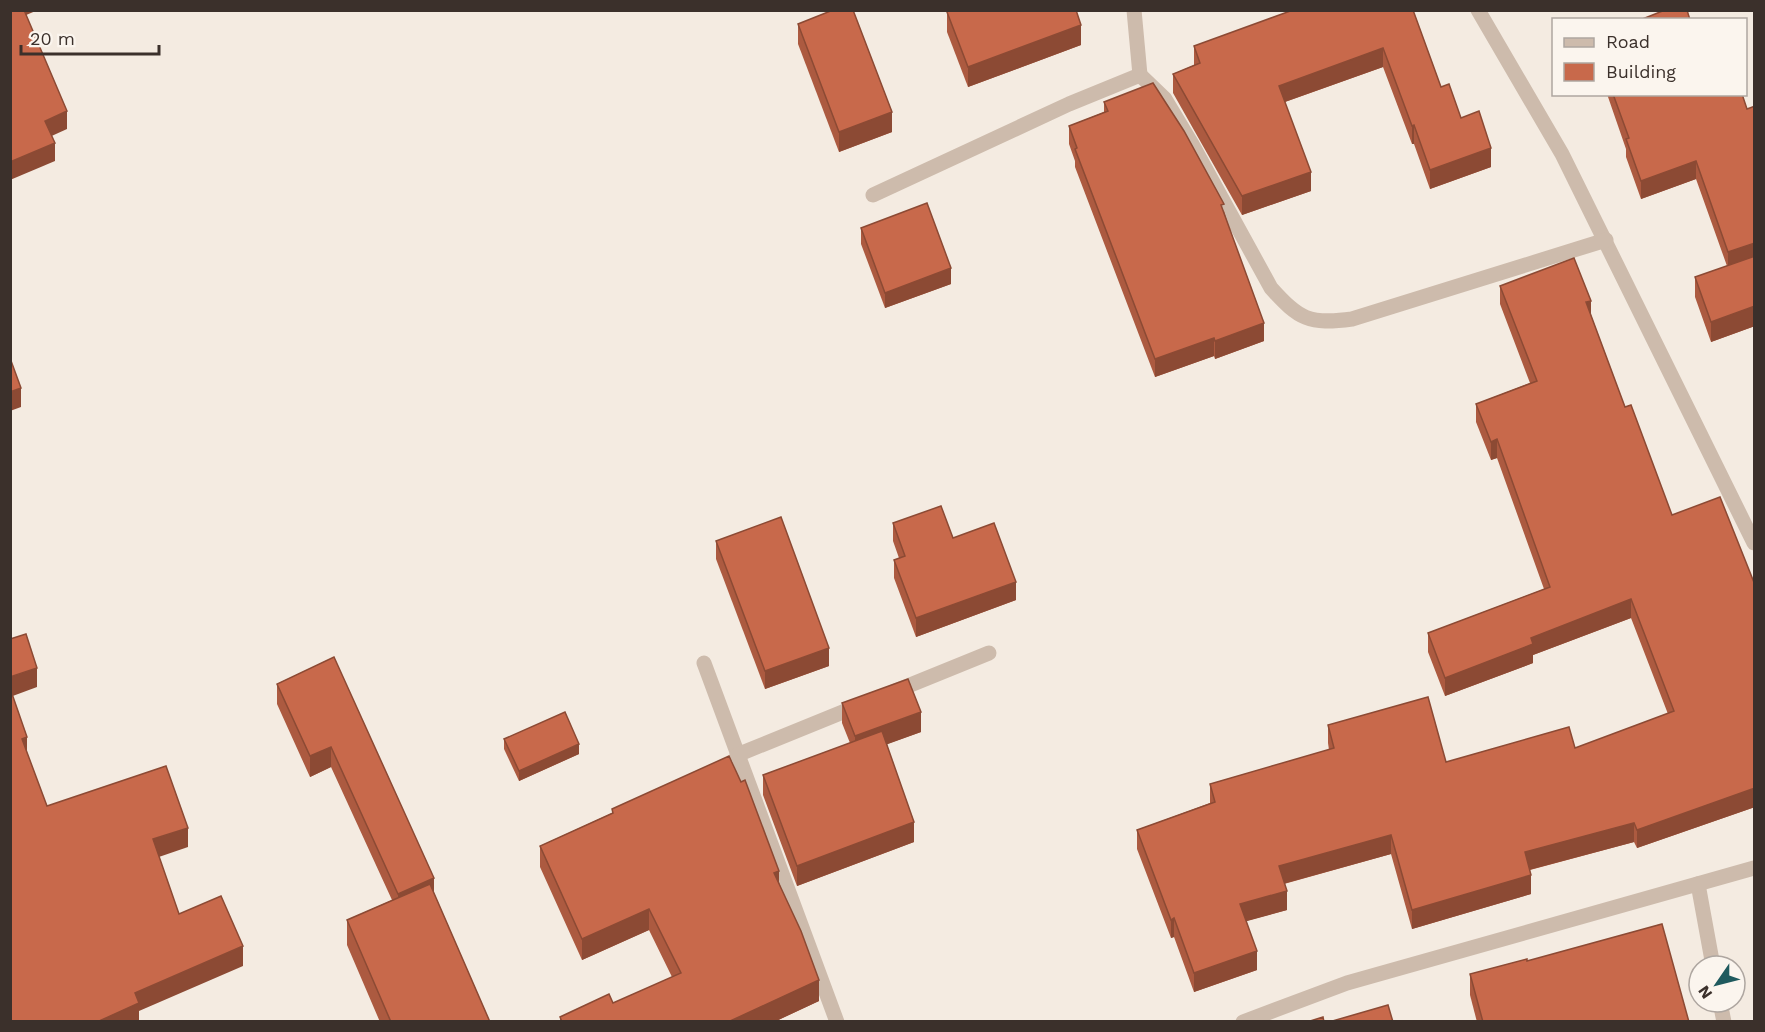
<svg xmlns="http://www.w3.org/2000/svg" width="1765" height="1032" font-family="'Work Sans',sans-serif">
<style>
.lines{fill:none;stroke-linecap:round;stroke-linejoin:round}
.minor{stroke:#cdbbac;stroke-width:15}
.wall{fill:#ac5a40}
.shaded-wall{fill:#8c4a34}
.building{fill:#c8694b;stroke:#8c4a34;stroke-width:1.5}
</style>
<rect width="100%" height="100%" fill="#f4ebe1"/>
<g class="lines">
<g class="minor">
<path d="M 1134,10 L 1140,75"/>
<path d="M 1478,10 L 1562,154 L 1754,543"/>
<path d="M 873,195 L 1069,104 L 1140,75 L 1165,99 L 1192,144 L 1271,288 C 1299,319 1309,325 1352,319 L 1606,240"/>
<path d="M 704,663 L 837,1022"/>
<path d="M 893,692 L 989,653"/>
<path d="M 737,755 L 860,705"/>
<path d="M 1698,884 L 1713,966"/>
<path d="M 1720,1002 L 1724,1022"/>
<path d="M 1243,1022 L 1347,983 L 1754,868"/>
</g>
</g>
<g class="wall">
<path d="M 1413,10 L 1441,87 L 1491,167 L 1430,189 L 1414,144 L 1412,144 L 1383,67 L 1285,102 L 1311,191 L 1242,215 L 1173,93 L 1173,74 L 1194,65 L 1194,46 Z"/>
<path d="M 947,12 L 1081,45 L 968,87 L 947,32 Z"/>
<path d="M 798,24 L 892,132 L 839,152 L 798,44 Z"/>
<path d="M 1607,94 L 1742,94 L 1755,326 L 1711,342 L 1695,297 L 1695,277 L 1727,266 L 1696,179 L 1641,199 L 1626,157 L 1626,149 Z"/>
<path d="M 1104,102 L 1224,211 L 1264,341 L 1215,359 L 1214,356 L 1155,377 L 1075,167 L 1075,161 L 1069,144 L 1069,126 L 1104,112 Z"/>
<path d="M 861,228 L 951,284 L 885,308 L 861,244 Z"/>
<path d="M 1500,286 L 1591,315 L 1625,407 L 1672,515 L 1755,585 L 1755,807 L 1637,848 L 1634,842 L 1530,870 L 1531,894 L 1412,929 L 1391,854 L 1284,884 L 1287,910 L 1246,921 L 1257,970 L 1194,992 L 1174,937 L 1171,938 L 1137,849 L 1137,830 L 1210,803 L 1210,784 L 1329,750 L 1328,743 L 1328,725 L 1446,762 L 1575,748 L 1668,714 L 1631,618 L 1533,655 L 1533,663 L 1445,696 L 1428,652 L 1428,633 L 1544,589 L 1497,458 L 1491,460 L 1476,422 L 1476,404 L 1530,383 L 1500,304 Z"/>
<path d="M 893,523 L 953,538 L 1016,600 L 916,637 L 894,578 L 894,560 L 899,558 L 893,541 Z"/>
<path d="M 716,541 L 829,666 L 765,689 L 716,559 Z"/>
<path d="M 334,657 L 434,893 L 490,1022 L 380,1022 L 347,945 L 347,920 L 392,900 L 331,767 L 310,777 L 277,704 L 277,684 Z"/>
<path d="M 842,703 L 921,732 L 887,744 L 914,842 L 797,886 L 763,795 L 763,775 L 850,743 L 842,723 Z"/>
<path d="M 504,739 L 579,754 L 519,781 L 504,749 Z"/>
<path d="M 612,809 L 779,882 L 819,1001 L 774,1022 L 560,1022 L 560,1017 L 613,1003 L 672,977 L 649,930 L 582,960 L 540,867 L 540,846 L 612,813 Z"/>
<path d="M 1527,961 L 1689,1022 L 1477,1022 L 1470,995 L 1470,974 Z"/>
</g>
<g class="shaded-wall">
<path d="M 19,10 L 38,10 L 19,18 Z"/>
<path d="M 1081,25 L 1081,45 L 968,87 L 968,67 Z"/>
<path d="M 1383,48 L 1383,67 L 1279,104 L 1279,86 Z"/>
<path d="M 67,111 L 67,129 L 45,139 L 45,121 Z"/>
<path d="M 892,112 L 892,132 L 839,152 L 839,132 Z"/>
<path d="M 1414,125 L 1414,144 L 1412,144 L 1412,126 Z"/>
<path d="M 55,143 L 55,161 L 10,180 L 10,162 Z"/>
<path d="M 1491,148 L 1491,167 L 1430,189 L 1430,170 Z"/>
<path d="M 1696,161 L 1696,179 L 1641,199 L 1641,181 Z"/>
<path d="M 1311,172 L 1311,191 L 1242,215 L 1242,196 Z"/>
<path d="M 1755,243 L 1755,261 L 1728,270 L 1728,252 Z"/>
<path d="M 951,268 L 951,284 L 885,308 L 885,293 Z"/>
<path d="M 1591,301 L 1591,319 L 1586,302 Z"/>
<path d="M 1755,306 L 1755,326 L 1711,342 L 1711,322 Z"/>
<path d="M 1264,323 L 1264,341 L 1215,359 L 1215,341 Z"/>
<path d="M 1214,338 L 1214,356 L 1155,377 L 1155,359 Z"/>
<path d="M 21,388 L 21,407 L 10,411 L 10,392 Z"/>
<path d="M 1497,439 L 1497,458 L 1491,460 L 1491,442 Z"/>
<path d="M 1016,582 L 1016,600 L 916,637 L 916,618 Z"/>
<path d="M 1631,599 L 1631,618 L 1533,655 L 1533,663 L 1445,696 L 1445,678 L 1531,638 Z"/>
<path d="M 829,648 L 829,666 L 765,689 L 765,671 Z"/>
<path d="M 37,668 L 37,687 L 10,697 L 10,677 Z"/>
<path d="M 921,712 L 921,732 L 855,756 L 855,736 Z"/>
<path d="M 27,737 L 27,756 L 22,739 Z"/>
<path d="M 579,744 L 579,754 L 519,781 L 519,771 Z"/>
<path d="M 331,747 L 331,767 L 310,777 L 310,756 Z"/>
<path d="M 1755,788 L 1755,807 L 1637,848 L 1637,830 Z"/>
<path d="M 914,822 L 914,842 L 797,886 L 797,866 Z"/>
<path d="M 1634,823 L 1634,842 L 1525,871 L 1525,852 Z"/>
<path d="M 188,828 L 188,847 L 153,859 L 153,839 Z"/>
<path d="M 1391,835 L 1391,854 L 1279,885 L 1279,866 Z"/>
<path d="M 779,871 L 779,893 L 774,873 Z"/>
<path d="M 1531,875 L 1531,894 L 1412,929 L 1412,910 Z"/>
<path d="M 434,878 L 434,898 L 398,914 L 398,894 Z"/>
<path d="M 1287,891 L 1287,910 L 1240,923 L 1240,904 Z"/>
<path d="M 649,909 L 649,930 L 582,960 L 582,939 Z"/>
<path d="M 1174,918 L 1174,937 L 1171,938 L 1171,920 Z"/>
<path d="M 243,946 L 243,966 L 139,1011 L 139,1022 L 97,1022 L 135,993 Z"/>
<path d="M 1257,951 L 1257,970 L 1194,992 L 1194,973 Z"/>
<path d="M 819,980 L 819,1001 L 774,1022 L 728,1022 Z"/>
</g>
<g class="building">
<path d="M 10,10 L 24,10 L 67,111 L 45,121 L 55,143 L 10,162 Z"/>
<path d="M 833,10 L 853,10 L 892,112 L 839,132 L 798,24 Z"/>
<path d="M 950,10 L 1076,10 L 1081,25 L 968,67 L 947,12 Z"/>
<path d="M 1293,10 L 1413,10 L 1441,87 L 1449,84 L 1461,118 L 1479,111 L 1491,148 L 1430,170 L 1414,125 L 1412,126 L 1383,48 L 1279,86 L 1311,172 L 1242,196 L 1173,74 L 1200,63 L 1194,46 Z"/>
<path d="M 1665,10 L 1687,10 L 1690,20 L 1640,20 Z"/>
<path d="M 1153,83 L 1184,131 L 1224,204 L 1221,205 L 1264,323 L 1215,341 L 1214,338 L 1155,359 L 1075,149 L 1077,148 L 1069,126 L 1108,111 L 1104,102 Z"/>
<path d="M 1613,94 L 1742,94 L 1747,109 L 1755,106 L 1755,243 L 1728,252 L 1696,161 L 1641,181 L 1626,139 L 1629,138 Z"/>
<path d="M 927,203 L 951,268 L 885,293 L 861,228 Z"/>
<path d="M 1755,256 L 1755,306 L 1711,322 L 1695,277 Z"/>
<path d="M 1574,258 L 1591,301 L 1586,302 L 1625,407 L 1631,405 L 1672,515 L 1720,497 L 1755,585 L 1755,788 L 1637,830 L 1634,823 L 1525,852 L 1531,875 L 1412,910 L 1391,835 L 1279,866 L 1287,891 L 1240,904 L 1257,951 L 1194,973 L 1174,918 L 1171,920 L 1137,830 L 1215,802 L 1210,784 L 1334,748 L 1328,725 L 1428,697 L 1446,762 L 1569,727 L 1575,748 L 1674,711 L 1631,599 L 1531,638 L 1533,644 L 1445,678 L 1428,633 L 1550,587 L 1497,439 L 1491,442 L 1476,404 L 1537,381 L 1500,286 Z"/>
<path d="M 10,358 L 21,388 L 10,392 Z"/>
<path d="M 941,506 L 953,538 L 994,523 L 1016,582 L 916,618 L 894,560 L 905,556 L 893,523 Z"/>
<path d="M 781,517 L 829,648 L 765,671 L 716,541 Z"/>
<path d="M 26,634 L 37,668 L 10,677 L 10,639 Z"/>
<path d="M 334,657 L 434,878 L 398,894 L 331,747 L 310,756 L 277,684 Z"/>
<path d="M 908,679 L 921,712 L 855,736 L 842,703 Z"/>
<path d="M 10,688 L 27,737 L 22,739 L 47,806 L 166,766 L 188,828 L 153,839 L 179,914 L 221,896 L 243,946 L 135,993 L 139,1003 L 97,1022 L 10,1022 Z"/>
<path d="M 565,712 L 579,744 L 519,771 L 504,739 Z"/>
<path d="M 882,731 L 914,822 L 797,866 L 763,775 Z"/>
<path d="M 729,756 L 741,782 L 745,780 L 779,871 L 774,873 L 801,931 L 819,980 L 728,1022 L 562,1022 L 560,1017 L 609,994 L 613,1003 L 681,973 L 649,909 L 582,939 L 540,846 L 613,813 L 612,809 Z"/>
<path d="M 430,884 L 490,1022 L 391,1022 L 347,920 Z"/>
<path d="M 1662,924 L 1689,1022 L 1483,1022 L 1470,974 L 1527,959 L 1527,961 Z"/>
<path d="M 1388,1005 L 1393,1022 L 1329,1022 Z"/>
<path d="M 1323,1017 L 1324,1022 L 1307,1022 Z"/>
</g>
<rect width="1765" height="1032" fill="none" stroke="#3b302b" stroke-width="24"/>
<rect x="1552" y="18" width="195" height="78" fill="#fbf5ee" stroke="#aea6a0" stroke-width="1.5"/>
<rect x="1564" y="38" width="30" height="9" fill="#cdbbac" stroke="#aea6a0" stroke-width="1.5"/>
<text x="1606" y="48" font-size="18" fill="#3b302b">Road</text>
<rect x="1564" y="63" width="30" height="18" fill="#c8694b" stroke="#aea6a0" stroke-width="1.5"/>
<text x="1606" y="78" font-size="18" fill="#3b302b">Building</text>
<g transform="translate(1717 984) rotate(235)"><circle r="28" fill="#fbf5ee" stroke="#aea6a0" stroke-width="1.5"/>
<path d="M0-4.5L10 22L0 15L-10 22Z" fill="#1f5a5e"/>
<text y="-9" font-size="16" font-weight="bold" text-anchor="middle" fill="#3b302b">N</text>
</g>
<path d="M21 45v9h138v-9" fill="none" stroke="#3b302b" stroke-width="3"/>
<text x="30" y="45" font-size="18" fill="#3b302b" stroke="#fbf5ee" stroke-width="4.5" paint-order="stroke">20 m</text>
</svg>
